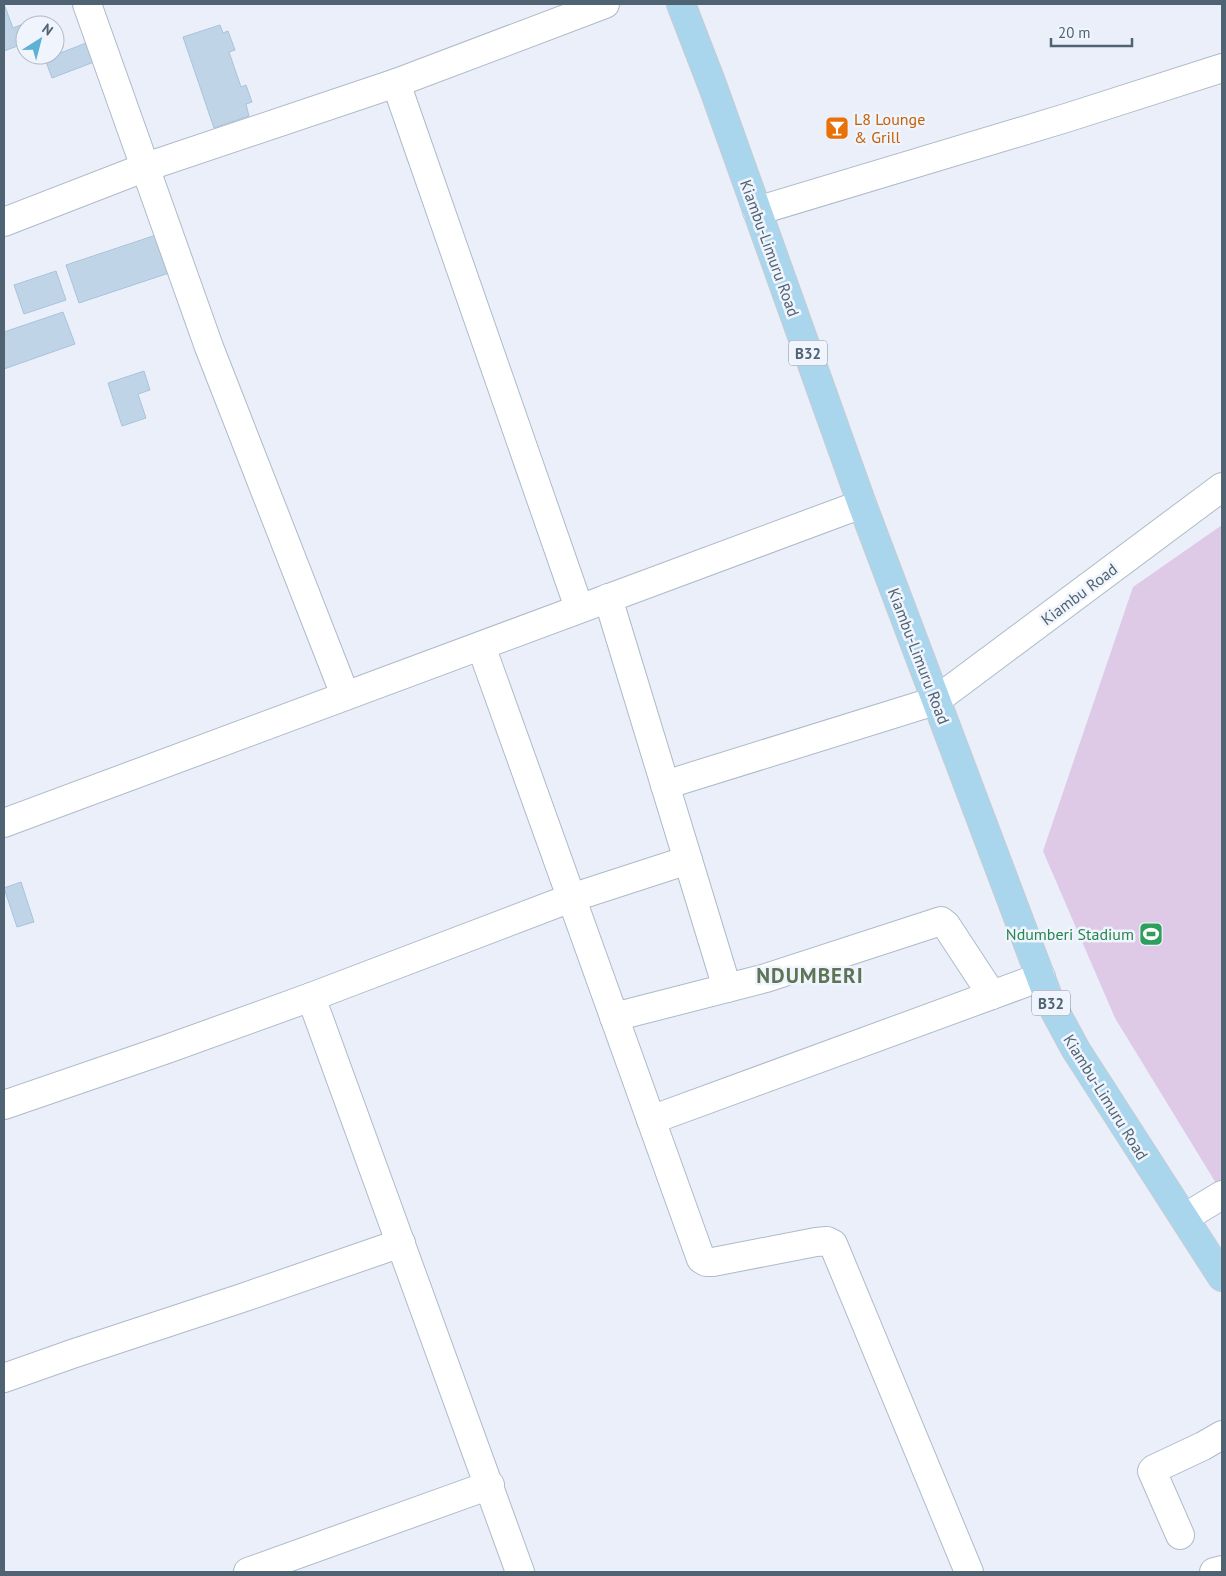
<svg xmlns="http://www.w3.org/2000/svg" width="1226" height="1576" font-family="'PT Sans',sans-serif">
<style>
.green{fill:#decae7}
.building{fill:#c0d4e8;stroke:#a7c4dd}
.lines{fill:none;stroke-linecap:round;stroke-linejoin:round}
.minor-casing{stroke:#aebbc8;stroke-width:30}
.highway-casing{stroke:#c7cdd2;stroke-width:30}
.minor{stroke:#fff;stroke-width:28}
.highway{stroke:#a9d5ed;stroke-width:28}
.labels{text-anchor:middle;dominant-baseline:central;stroke-width:5;stroke-linejoin:round;paint-order:stroke}
.shield{fill:#f0f4fd;stroke:#808e9c;stroke-width:1}
.shield-label{font-size:15px;font-weight:bold;fill:#506372}
.food-label{font-size:16px;fill:#c56008;stroke:#f0f4fd;text-anchor:start}
.street-label{font-size:16px;fill:#506372;stroke:#f0f4fd}
.leisure-label{font-size:16px;fill:#27864d;stroke:#f0f4fd;text-anchor:end}
.district-label{font-size:21px;font-weight:bold;letter-spacing:1px;fill:#5e7456;stroke:#f0f4fd}
</style>
<rect width="100%" height="100%" fill="#eaeffa"/>
<path class="green" d="M 1222,525 L 1222,1193 L 1115,1018 L 1043,851 L 1133,587 Z"/>
<g class="building">
<path d="M 4,4 L 13,28 L 23,24 L 25,32 L 19,34 L 23,44 L 4,51 Z"/>
<path d="M 220,25 L 223,33 L 228,31 L 235,50 L 229,52 L 241,87 L 246,85 L 252,102 L 246,104 L 249,116 L 214,128 L 183,37 Z"/>
<path d="M 86,43 L 94,62 L 52,78 L 45,59 Z"/>
<path d="M 165,232 L 178,270 L 79,303 L 66,265 Z"/>
<path d="M 56,271 L 66,300 L 24,314 L 14,285 Z"/>
<path d="M 63,312 L 75,344 L 4,369 L 4,332 Z"/>
<path d="M 144,371 L 150,390 L 138,394 L 146,418 L 122,426 L 108,383 Z"/>
<path d="M 21,882 L 34,922 L 17,927 L 4,888 Z"/>
</g>
<g class="lines">
<g class="minor-casing">
<g id="minor">
<path d="M 87,4 L 209,347 L 345,695"/>
<path d="M 396,83 L 579,608"/>
<path d="M 757,211 L 1066,118 L 1222,68"/>
<path d="M 4,222 L 146,167 L 396,83 L 605,4"/>
<path d="M 608,598 L 727,988"/>
<path d="M 481,646 L 701,1259 L 706,1262 L 713,1262 L 816,1242 L 827,1241 L 833,1244 L 969,1572"/>
<path d="M 665,785 L 935,701 L 1222,487"/>
<path d="M 4,823 L 862,504"/>
<path d="M 311,997 L 520,1572"/>
<path d="M 614,1017 L 766,978 L 941,921 L 946,925 L 992,995"/>
<path d="M 4,1105 L 167,1049 L 311,997 L 571,898 L 688,860"/>
<path d="M 651,1120 L 1041,977"/>
<path d="M 1184,1218 L 1222,1195"/>
<path d="M 4,1378 L 72,1354 L 242,1298 L 401,1243"/>
<path d="M 1180,1535 L 1152,1471 L 1154,1469 L 1203,1446 L 1222,1435"/>
<path d="M 248,1572 L 490,1485"/>
<path d="M 1214,1572 L 1222,1570"/>
</g>
</g>
<g class="highway-casing">
<path id="highway" d="M 681,4 L 713,87 L 862,504 L 1050,1002 L 1076,1050 L 1222,1277"/>
</g>
<use href="#minor" class="minor"/>
<use href="#highway" class="highway"/>
</g>
<defs>
<g id="bar-square" transform="scale(1.25)"><rect x="-9" y="-9" width="18" height="18" rx="4" fill="#e8710a" stroke="#f0f4fd"/><path d="M-6-5H6L.8 .8V4.5H3.5V6h-7V4.5H-.8V.8Z" fill="#fff"/></g>
<g id="stadium-square" transform="scale(1.25)"><rect x="-9" y="-9" width="18" height="18" rx="4" fill="#2e9e5b" stroke="#f0f4fd"/><path d="M0-5a6.5 5 0 1 0 0 10a6.5 5 0 1 0 0-10ZM-3.5-1.8h7v3.6h-7Z" fill="#fff"/></g>
</defs>
<g fill-rule="evenodd">
<use href="#bar-square" x="837" y="128"/>
<use href="#stadium-square" x="1151" y="934"/>
</g>
<g class="labels">
<g class="shield">
<rect x="789" y="340.5" width="38" height="25" rx="4"/>
<rect x="1032" y="990.5" width="38" height="25" rx="4"/>
</g>
<g class="shield-label">
<text x="808" y="353">B32</text>
<text x="1051" y="1003">B32</text>
</g>
<g class="food-label">
<text x="854" y="119">L8 Lounge<tspan x="854" dy="18">&amp; Grill</tspan></text>
</g>
<g class="street-label">
<text transform="translate(770 248) rotate(70)">Kiambu-Limuru Road</text>
<text transform="translate(1079 594) rotate(-37)">Kiambu Road</text>
<text transform="translate(919 656) rotate(69)">Kiambu-Limuru Road</text>
<text transform="translate(1106 1097) rotate(58)">Kiambu-Limuru Road</text>
</g>
<g class="leisure-label">
<text x="1134" y="934">Ndumberi Stadium</text>
</g>
<g class="district-label">
<text x="810" y="975">NDUMBERI</text>
</g>
</g>
<rect width="1226" height="1576" fill="none" stroke="#506372" stroke-width="10"/>
<g transform="translate(40 40) rotate(36)"><circle r="24" fill="#f0f4fd" stroke="#b0bac5"/>
<path d="M0-4L9 19L0 12L-9 19Z" fill="#5eb0d5"/>
<text y="-8" font-size="14" font-weight="bold" text-anchor="middle" fill="#506372">N</text>
</g>
<path d="M1051 38v8h81v-8" fill="none" stroke="#506372" stroke-width="2.5"/>
<text x="1058" y="38" font-size="15" fill="#506372" stroke="#f0f4fd" stroke-width="4" paint-order="stroke">20 m</text>
</svg>
